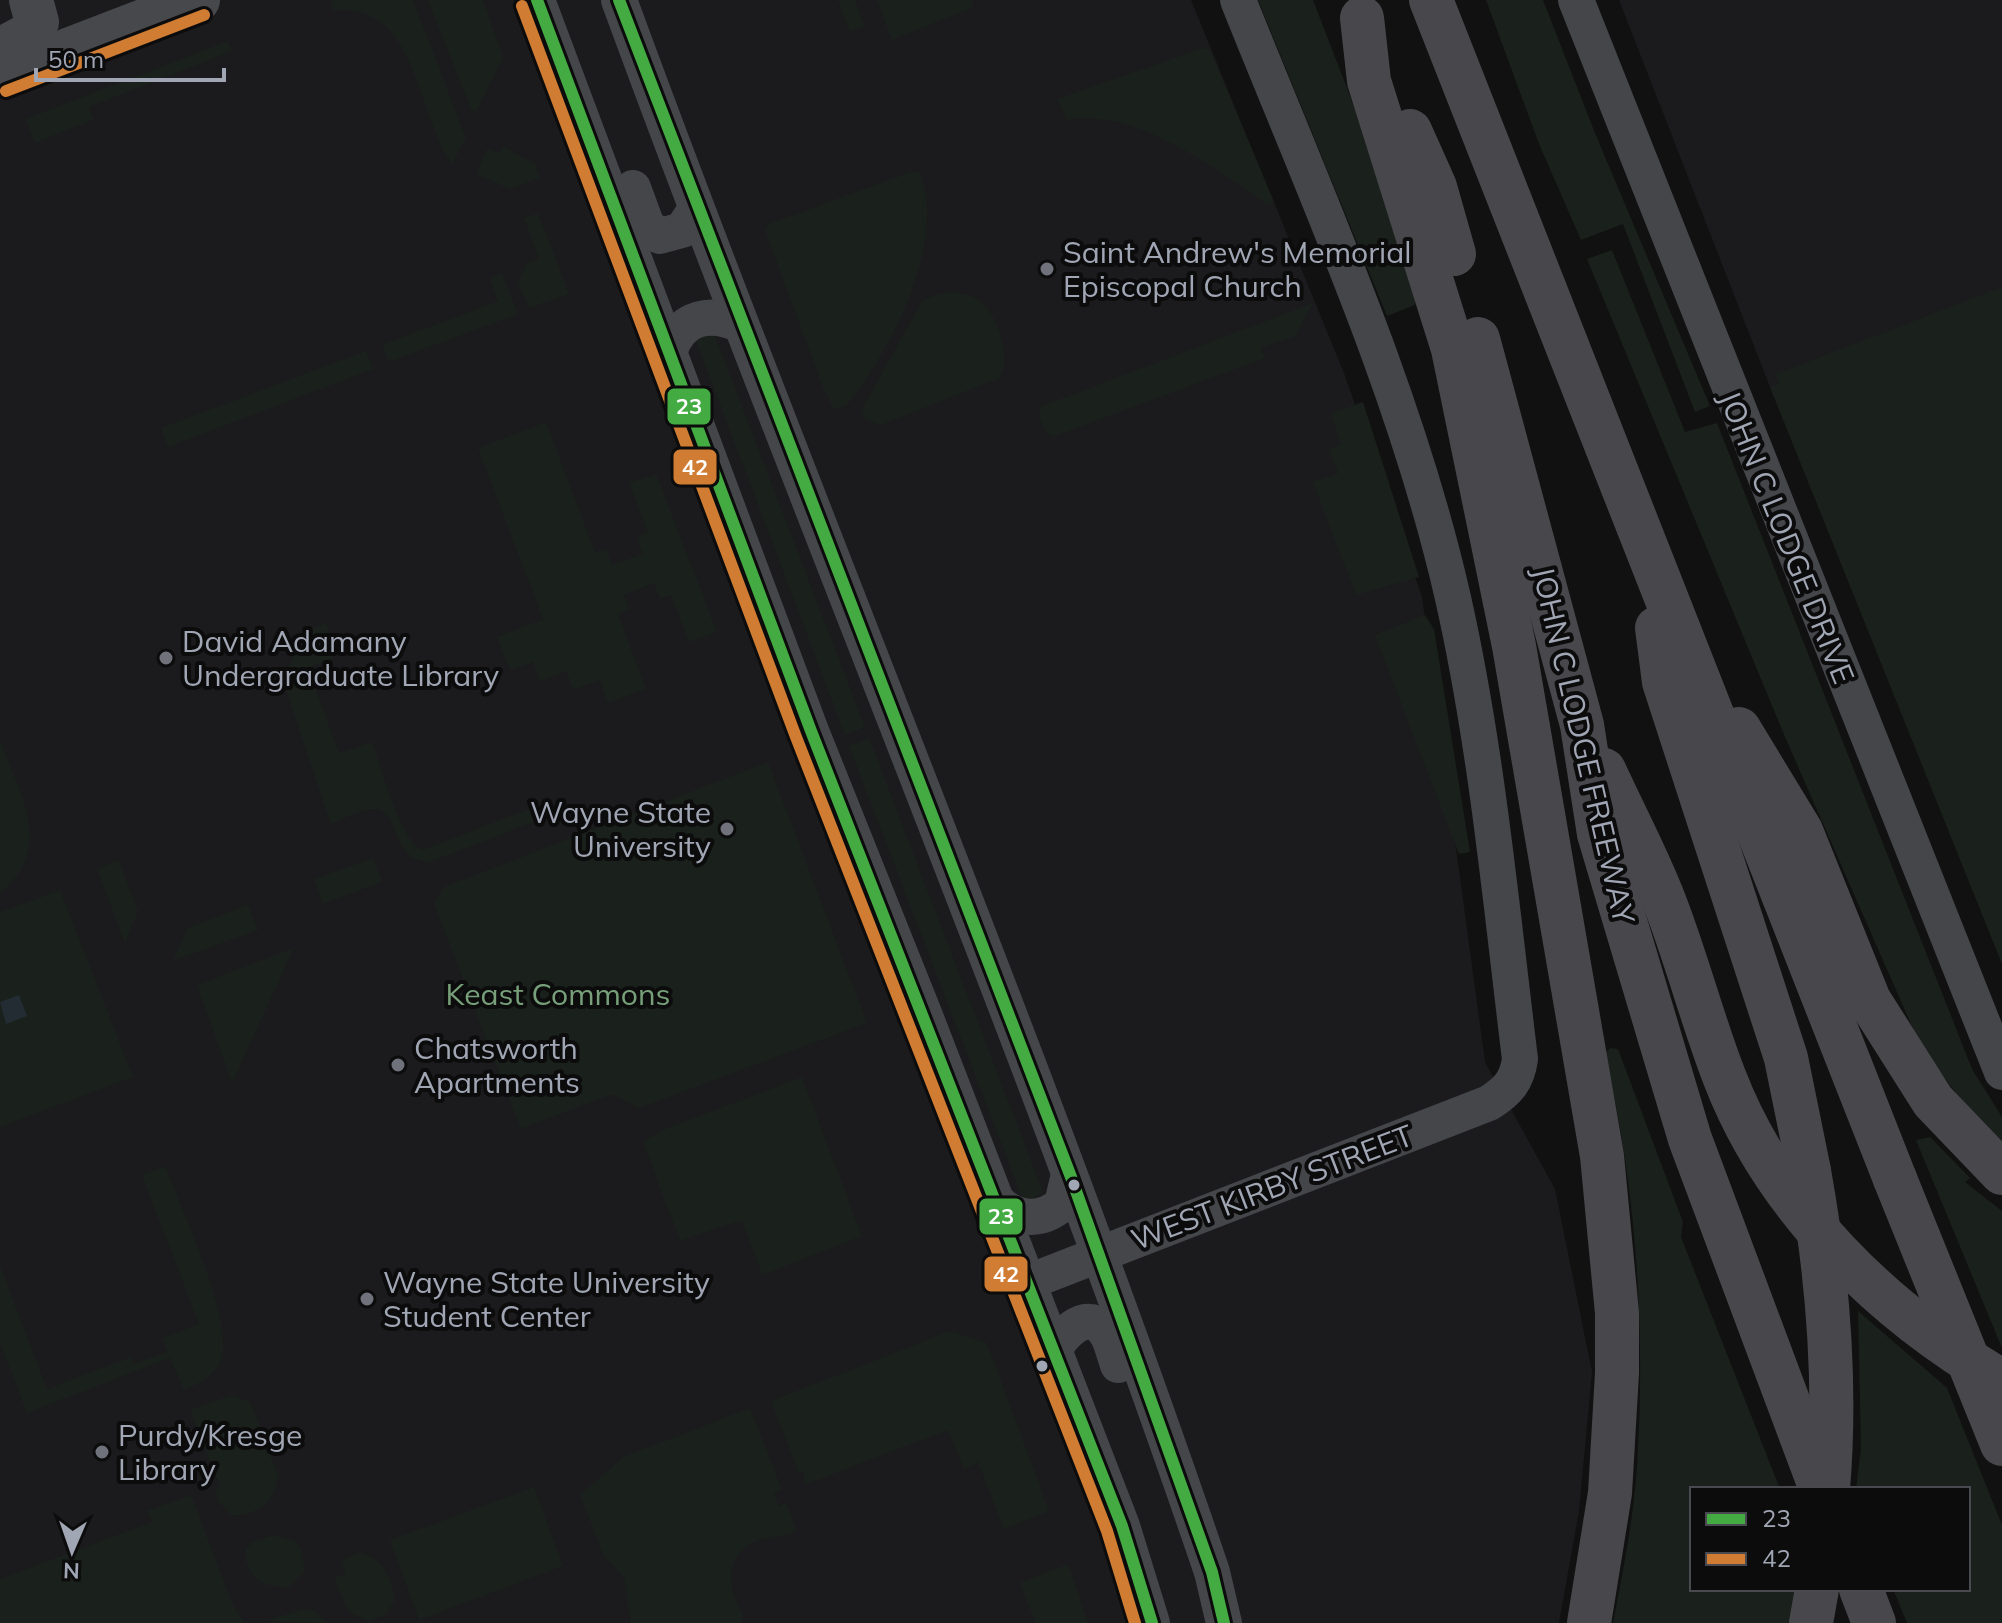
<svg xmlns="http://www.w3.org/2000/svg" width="2002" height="1623" font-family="Mulish,sans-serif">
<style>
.built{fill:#1b1b1d}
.green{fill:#1a201b}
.water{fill:#242c33}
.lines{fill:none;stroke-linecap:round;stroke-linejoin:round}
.minor{stroke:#45464a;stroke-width:36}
.major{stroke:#47484c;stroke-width:44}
.highway{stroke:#48484c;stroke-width:44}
.highway-bridge{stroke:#48484c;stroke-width:44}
.bus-1-casing{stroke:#0c0c0d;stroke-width:18}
.bus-2-casing{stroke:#0c0c0d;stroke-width:18}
.bus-1{stroke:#44aa42;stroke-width:12}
.bus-2{stroke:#d07c32;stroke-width:12}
.poi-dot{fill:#6f727b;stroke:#0c0c0d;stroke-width:3}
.bus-dot{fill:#a1a6b4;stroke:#0c0c0d;stroke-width:3}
.labels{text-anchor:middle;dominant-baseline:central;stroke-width:8;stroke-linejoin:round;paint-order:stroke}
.poi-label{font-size:30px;fill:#a1a6b4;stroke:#0c0c0d;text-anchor:start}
.street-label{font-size:30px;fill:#a1a6b4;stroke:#0c0c0d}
.park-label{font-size:30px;fill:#77a07a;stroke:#0c0c0d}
.line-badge{stroke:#0c0c0d;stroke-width:3}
.badge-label{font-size:22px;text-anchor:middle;font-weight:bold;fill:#fff}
</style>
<rect width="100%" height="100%" fill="#111"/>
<g class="built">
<path d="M 0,0 L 1191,0 L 1344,373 L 1422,597 L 1485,1062 L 1555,1189 L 1592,1372 L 1579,1511 L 1559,1623 L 0,1623 Z"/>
<path d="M 1619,0 L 2002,0 L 2002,961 L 1770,387 Z"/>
</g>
<g class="green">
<path d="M 334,0 L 413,0 L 466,138 L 452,164 C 418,121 418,0 334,11 L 330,2 Z"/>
<path d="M 428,0 L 483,0 L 503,57 L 476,112 L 471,109 Z"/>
<path d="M 838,0 L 855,0 L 865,27 L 850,32 Z"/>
<path d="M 877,0 L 971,0 L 974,7 L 892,40 Z"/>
<path d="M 1258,0 L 1313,0 L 1362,127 L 1415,293 L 1415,305 L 1387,316 Z"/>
<path d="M 1486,0 L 1543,0 L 1595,133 L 1710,406 L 1695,412 L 1623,224 L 1581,240 L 1539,144 Z"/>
<path d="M 228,41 L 232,51 L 89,107 L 93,120 L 35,143 L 25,119 Z"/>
<path d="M 1203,48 L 1210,50 L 1274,202 L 1269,205 C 1216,170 1134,106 1067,120 L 1057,99 Z"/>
<path d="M 503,146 L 535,164 L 540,178 L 510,189 L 476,174 L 487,149 L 499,153 Z"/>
<path d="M 913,171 L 920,173 C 947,243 890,353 845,407 L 834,409 L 824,390 L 765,230 L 769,224 Z"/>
<path d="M 538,213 L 569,294 L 529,308 L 518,283 L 527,263 L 539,259 L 524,218 Z"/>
<path d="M 1612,250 L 1685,432 L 1717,423 L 1972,1069 L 2002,1117 L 2002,1145 C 1967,1109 1939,1074 1914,1031 L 1785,737 L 1587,259 Z"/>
<path d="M 502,273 L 518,314 L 389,362 L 382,345 L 498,301 L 490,278 Z"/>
<path d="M 2002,287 L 2002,964 L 1770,387 L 1779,384 L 1776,374 Z"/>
<path d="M 953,292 C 965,294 973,295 982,303 C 999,317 1011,359 1000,378 L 881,425 L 865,420 L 862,409 L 922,301 L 937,294 Z"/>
<path d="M 1313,303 L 1295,336 L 1261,348 L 1265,358 L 1055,436 C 1044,435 1037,417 1040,407 Z"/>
<path d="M 713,331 L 865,727 L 845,735 L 695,338 Z"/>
<path d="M 366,351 L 373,369 L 168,447 L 161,428 Z"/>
<path d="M 1363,402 L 1419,577 L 1356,595 L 1313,482 L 1338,473 L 1329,449 L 1341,444 L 1331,413 Z"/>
<path d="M 546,422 L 595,552 L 606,549 L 612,565 L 643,554 L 637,537 L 648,532 L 629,483 L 656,474 L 717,632 L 689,642 L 671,595 L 660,599 L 654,583 L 624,595 L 629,609 L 618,614 L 646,689 L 608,703 L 600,680 L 573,690 L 566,671 L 540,681 L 533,662 L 510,670 L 497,637 L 543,619 L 478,448 Z"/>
<path d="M 1425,615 L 1434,629 L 1470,852 L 1459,854 L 1375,635 Z"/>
<path d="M 326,623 L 337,649 L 332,658 L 308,668 L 339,753 L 372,742 C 381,767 400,840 422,850 L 529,809 L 534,822 L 429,862 C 389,861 402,809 373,809 C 360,810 343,819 331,824 L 284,683 L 300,633 Z"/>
<path d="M 869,738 L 1043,1192 L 1031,1201 L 1023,1200 L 849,746 Z"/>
<path d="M 0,740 C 21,797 55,846 0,894 Z"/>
<path d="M 768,762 L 867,1023 L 639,1108 L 612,1094 L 521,1129 L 434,904 L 444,887 Z"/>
<path d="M 373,858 L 382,882 L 323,904 L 314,879 Z"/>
<path d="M 119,860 L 138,912 L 125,943 L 97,869 Z"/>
<path d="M 60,890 L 133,1077 L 0,1127 L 0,912 Z"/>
<path d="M 248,905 L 258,930 L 173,961 L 188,928 Z"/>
<path d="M 294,948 L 232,1083 L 197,985 Z"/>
<path d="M 1610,1048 L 1618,1049 L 1683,1222 L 1681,1237 L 1780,1489 L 1692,1489 L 1692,1589 L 1795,1589 L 1790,1623 L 1613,1623 C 1624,1566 1636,1506 1638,1448 C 1645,1317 1635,1181 1605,1054 Z"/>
<path d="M 802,1077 L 862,1236 L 762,1275 L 742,1220 L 680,1241 L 643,1142 L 662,1130 Z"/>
<path d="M 1930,1137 L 1970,1178 L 1965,1182 L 2002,1211 L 2002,1348 L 1916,1140 Z"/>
<path d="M 165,1166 C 181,1209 234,1319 221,1360 C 215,1376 199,1384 184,1390 L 170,1358 L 27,1413 L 0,1343 L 0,1266 L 47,1389 L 131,1357 L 134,1364 L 167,1352 L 163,1338 L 199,1324 L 142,1175 Z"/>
<path d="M 1858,1311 L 1947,1388 L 2002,1525 L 2002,1623 L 1907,1623 L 1893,1589 L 1968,1589 L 1968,1489 L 1856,1489 L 1861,1448 Z"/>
<path d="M 950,1331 L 987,1343 L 1049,1511 L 1004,1529 L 978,1462 L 964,1469 L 948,1430 L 804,1485 L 804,1472 L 799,1474 L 771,1401 Z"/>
<path d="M 232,1395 L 250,1402 L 253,1408 L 278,1475 C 277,1502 256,1517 231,1515 L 219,1502 L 215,1489 L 220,1486 L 190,1410 Z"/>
<path d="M 750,1408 L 782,1490 L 774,1493 L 779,1506 L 786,1503 L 797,1531 C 783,1538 768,1535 754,1542 C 722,1558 729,1590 743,1615 L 741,1623 L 631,1623 L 624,1578 L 604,1556 L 580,1495 L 623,1457 Z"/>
<path d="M 534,1487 L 563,1566 L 419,1620 L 390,1540 Z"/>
<path d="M 191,1495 L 232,1603 L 244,1623 L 0,1623 L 0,1579 L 152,1522 L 147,1511 Z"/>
<path d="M 274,1535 L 295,1541 L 301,1548 L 305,1571 L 289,1587 C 263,1588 244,1577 246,1549 L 252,1542 Z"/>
<path d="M 360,1552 C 382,1557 392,1579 395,1600 L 385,1615 L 368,1621 L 348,1611 L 334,1577 L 345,1574 L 342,1560 Z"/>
<path d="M 1068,1564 L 1088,1623 L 1036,1623 L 1020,1583 Z"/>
<path d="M 303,1609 L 315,1611 L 326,1623 L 266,1621 Z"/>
</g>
<path class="water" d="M 19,995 L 27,1016 L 6,1024 L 0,1002 Z"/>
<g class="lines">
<g class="minor">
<path d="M 537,0 L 811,731 L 925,1016 L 1122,1526 L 1152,1623"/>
<path d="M 619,0 C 812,526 1032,1042 1212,1572 L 1224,1623"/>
<path d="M 1576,0 L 2002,1072"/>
<path d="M 633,188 L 647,226 L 660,236 L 682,230 L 696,209"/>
<path d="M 670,350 C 681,316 711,311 741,325"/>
<path d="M 992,1195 C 1010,1219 1038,1225 1062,1204 L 1069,1174"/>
<path d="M 1026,1283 L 1489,1103 C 1508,1091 1517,1081 1520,1059 C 1501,905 1487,749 1453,598 C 1407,395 1315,193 1238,0"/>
<path d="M 1053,1353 C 1060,1337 1084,1308 1103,1329 C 1111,1337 1114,1354 1118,1365"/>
</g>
<g class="major">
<path d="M 0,50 L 30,34 L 37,22 L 31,0"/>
<path d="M 0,76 L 198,0"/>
</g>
<g class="highway">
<path d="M 1431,0 L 1895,1179"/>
<path d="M 1362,18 L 1369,81 L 1453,349 L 1514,646 L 1602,1156 L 1617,1313 L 1617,1373 L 1610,1493 L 1589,1623"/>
<path d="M 1410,131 L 1435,187 L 1454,254"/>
<path d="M 1478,339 L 1582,725 L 1599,834 L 1690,1139 L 1821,1489"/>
<path d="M 1657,628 L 1664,682 L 1786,1058 L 1809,1171"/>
<path d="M 1739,729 L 1801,831 L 1869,1000 L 1933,1101 L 2002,1173"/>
<path d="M 1604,770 C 1624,814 1648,858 1665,903 C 1687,960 1702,1019 1724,1076 C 1774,1207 1883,1312 2002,1381"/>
<path d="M 1861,1589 L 1874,1623"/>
<path d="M 1811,1623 L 1817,1589"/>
</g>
<g class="highway-bridge">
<path d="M 1809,1171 C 1828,1277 1837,1381 1828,1489"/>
<path d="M 1895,1179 L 2002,1444"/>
</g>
<g class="bus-1-casing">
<g id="bus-1">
<path d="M 537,0 L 811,731 L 1122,1526 L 1152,1623"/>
<path d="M 619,0 L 1071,1177 L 1212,1572 L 1224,1623"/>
</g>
</g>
<g class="bus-2-casing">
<g id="bus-2">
<path d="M 522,6 L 796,737 L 1107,1531 L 1135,1623"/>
<path d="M 6,91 L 204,15"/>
</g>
</g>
<use href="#bus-1" class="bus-1"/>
<use href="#bus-2" class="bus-2"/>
</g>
<g class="poi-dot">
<circle cx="1047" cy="269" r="8"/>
<circle cx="166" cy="658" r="8"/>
<circle cx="727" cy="829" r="8"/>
<circle cx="398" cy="1065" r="8"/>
<circle cx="367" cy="1299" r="8"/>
<circle cx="102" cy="1452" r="8"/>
</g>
<g class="bus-dot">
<circle cx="1074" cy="1185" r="7"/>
<circle cx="1042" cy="1366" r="7"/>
</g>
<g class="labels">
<g class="poi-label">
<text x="1063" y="252">Saint Andrew's Memorial<tspan x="1063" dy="34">Episcopal Church</tspan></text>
<text x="182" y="641">David Adamany<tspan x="182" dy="34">Undergraduate Library</tspan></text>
<text x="711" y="812" text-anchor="end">Wayne State<tspan x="711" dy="34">University</tspan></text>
<text x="414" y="1048">Chatsworth<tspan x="414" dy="34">Apartments</tspan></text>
<text x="383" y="1282">Wayne State University<tspan x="383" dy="34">Student Center</tspan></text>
<text x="118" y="1435">Purdy/Kresge<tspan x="118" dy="34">Library</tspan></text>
</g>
<g class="street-label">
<text transform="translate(1787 537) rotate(68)">JOHN C LODGE DRIVE</text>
<text transform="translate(1584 745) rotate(77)">JOHN C LODGE FREEWAY</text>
<text transform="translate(1272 1187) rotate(-21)">WEST KIRBY STREET</text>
</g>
<g class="park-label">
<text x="558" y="994">Keast Commons</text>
</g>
</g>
<g class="line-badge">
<rect x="666" y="387" width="46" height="39" rx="8" fill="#44aa42"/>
<rect x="672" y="448" width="46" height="38" rx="8" fill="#d07c32"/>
<rect x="978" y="1197" width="46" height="39" rx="8" fill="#44aa42"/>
<rect x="983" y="1255" width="46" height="38" rx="8" fill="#d07c32"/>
</g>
<g class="badge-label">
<text x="689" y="414">23</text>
<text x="695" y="475">42</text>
<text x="1001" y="1224">23</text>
<text x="1006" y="1282">42</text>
</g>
<rect x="1690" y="1487" width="280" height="104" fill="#0c0c0d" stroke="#484a50" stroke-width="2"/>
<rect x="1706" y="1513" width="40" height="12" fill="#44aa42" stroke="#484a50" stroke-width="2"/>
<text x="1762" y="1527" font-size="24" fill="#a1a6b4">23</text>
<rect x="1706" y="1553" width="40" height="12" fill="#d07c32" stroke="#484a50" stroke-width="2"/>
<text x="1762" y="1567" font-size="24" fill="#a1a6b4">42</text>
<g transform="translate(72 1551) rotate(182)" stroke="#0c0c0d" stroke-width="6" paint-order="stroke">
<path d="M0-6L14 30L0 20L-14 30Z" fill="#a1a6b4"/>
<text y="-12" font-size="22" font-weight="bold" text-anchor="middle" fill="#a1a6b4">N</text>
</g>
<path d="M36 68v12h188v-12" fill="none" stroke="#a1a6b4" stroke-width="4"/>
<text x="48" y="68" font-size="24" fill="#a1a6b4" stroke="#0c0c0d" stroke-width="6" paint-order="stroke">50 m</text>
</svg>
